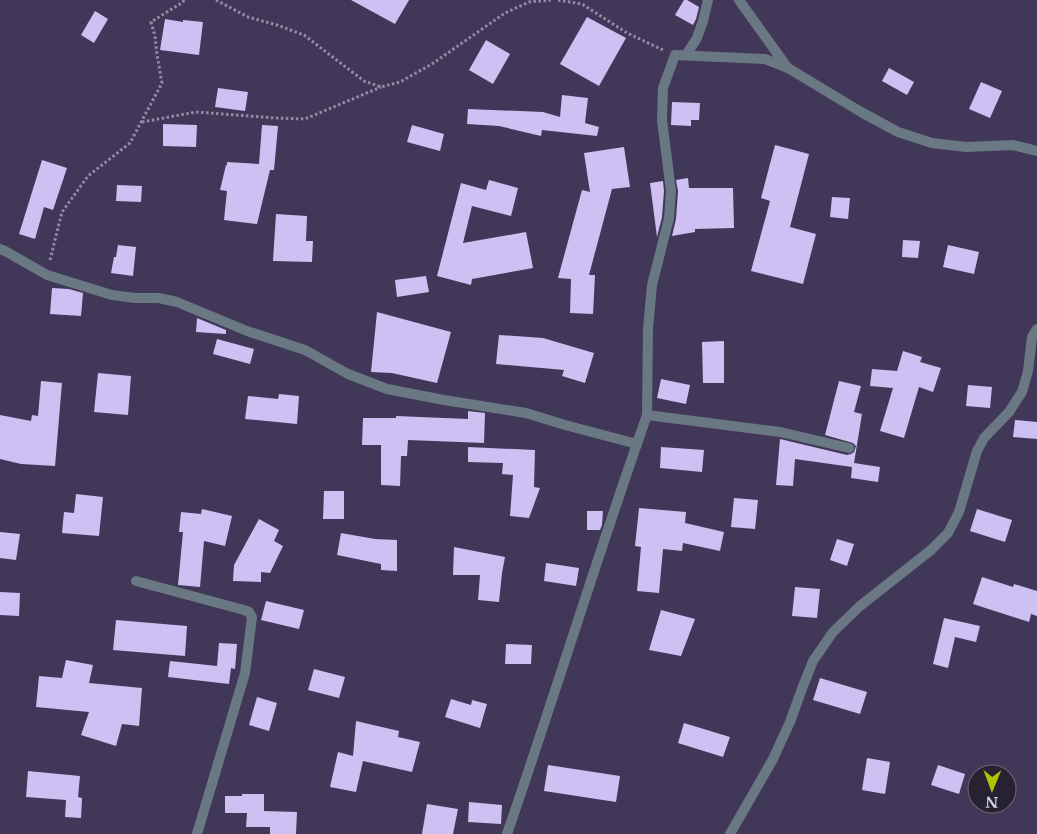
<svg xmlns="http://www.w3.org/2000/svg" width="1037" height="834" font-family="'Libre Baskerville',serif">
<style>
.building{fill:#cec0f3}
.lines{fill:none;stroke-linecap:round;stroke-linejoin:round}
.path{stroke:#938ca6;stroke-width:3;stroke-dasharray:2.5 2.5;stroke-linecap:butt}
.street{stroke:#697883;stroke-width:10}
</style>
<rect width="100%" height="100%" fill="#413758"/>
<g class="building">
<path d="M 351,0 L 409,0 L 395,24 Z"/>
<path d="M 684,0 L 687,0 L 699,7 L 696,19 L 693,25 L 675,15 Z"/>
<path d="M 95,11 L 108,19 L 94,43 L 81,35 Z"/>
<path d="M 587,17 L 626,38 L 599,86 L 560,64 Z"/>
<path d="M 165,19 L 183,22 L 183,20 L 203,22 L 199,55 L 160,50 Z"/>
<path d="M 486,40 L 510,54 L 493,84 L 469,70 Z"/>
<path d="M 889,68 L 914,82 L 907,95 L 882,81 Z"/>
<path d="M 981,82 L 1002,91 L 990,118 L 969,109 Z"/>
<path d="M 218,88 L 248,92 L 245,111 L 215,107 Z"/>
<path d="M 562,95 L 588,98 L 585,123 L 599,127 L 597,136 L 542,130 L 541,136 L 499,126 L 467,124 L 468,109 L 543,112 L 560,117 Z"/>
<path d="M 672,102 L 700,103 L 699,120 L 691,120 L 691,126 L 671,125 Z"/>
<path d="M 163,124 L 197,125 L 196,147 L 163,146 Z"/>
<path d="M 262,125 L 278,126 L 274,170 L 270,170 L 257,224 L 224,220 L 227,191 L 220,190 L 226,165 L 227,165 L 227,162 L 259,164 Z"/>
<path d="M 412,125 L 444,134 L 440,151 L 407,142 Z"/>
<path d="M 775,145 L 809,154 L 790,227 L 816,234 L 803,284 L 751,271 L 770,201 L 761,198 Z"/>
<path d="M 624,147 L 630,187 L 612,189 L 589,275 L 595,275 L 593,314 L 570,313 L 571,279 L 558,278 L 582,190 L 590,192 L 584,153 Z"/>
<path d="M 42,160 L 67,168 L 53,210 L 44,207 L 35,239 L 19,234 Z"/>
<path d="M 688,178 L 689,188 L 733,188 L 734,228 L 695,229 L 695,232 L 672,236 L 676,219 L 678,191 L 676,180 Z"/>
<path d="M 489,180 L 518,188 L 511,216 L 472,206 L 463,243 L 526,232 L 533,268 L 472,279 L 471,285 L 437,276 L 461,183 L 486,190 Z"/>
<path d="M 663,181 L 664,191 L 662,217 L 657,237 L 650,183 Z"/>
<path d="M 117,185 L 142,186 L 141,202 L 116,201 Z"/>
<path d="M 832,197 L 850,198 L 848,219 L 830,217 Z"/>
<path d="M 276,214 L 307,216 L 306,241 L 313,241 L 312,262 L 273,261 Z"/>
<path d="M 903,240 L 920,241 L 918,258 L 902,257 Z"/>
<path d="M 118,245 L 136,247 L 133,276 L 111,273 L 114,257 L 116,257 Z"/>
<path d="M 948,245 L 979,252 L 974,274 L 943,267 Z"/>
<path d="M 426,276 L 429,292 L 397,297 L 395,280 Z"/>
<path d="M 52,288 L 69,289 L 83,293 L 81,316 L 50,314 Z"/>
<path d="M 377,312 L 451,332 L 437,383 L 392,373 L 371,372 Z"/>
<path d="M 197,318 L 226,330 L 226,334 L 196,332 Z"/>
<path d="M 499,335 L 543,338 L 594,353 L 585,383 L 562,376 L 564,370 L 496,364 Z"/>
<path d="M 217,339 L 254,349 L 250,364 L 213,354 Z"/>
<path d="M 724,341 L 724,383 L 703,383 L 702,342 Z"/>
<path d="M 903,351 L 922,357 L 920,362 L 941,368 L 933,392 L 919,387 L 904,438 L 880,431 L 893,388 L 870,386 L 872,369 L 897,371 Z"/>
<path d="M 98,373 L 131,376 L 128,415 L 94,412 Z"/>
<path d="M 661,379 L 690,385 L 686,404 L 657,398 Z"/>
<path d="M 41,381 L 62,383 L 55,466 L 21,464 L 0,459 L 0,415 L 31,421 L 32,415 L 38,416 Z"/>
<path d="M 839,381 L 861,386 L 854,412 L 862,414 L 854,463 L 880,467 L 878,482 L 851,478 L 852,467 L 795,459 L 793,486 L 776,485 L 780,439 L 847,455 L 851,454 L 854,452 L 856,446 L 853,443 L 825,435 Z"/>
<path d="M 968,385 L 992,387 L 990,408 L 966,406 Z"/>
<path d="M 279,394 L 299,396 L 297,424 L 245,419 L 248,396 L 278,399 Z"/>
<path d="M 468,411 L 485,413 L 484,443 L 408,440 L 407,456 L 401,456 L 400,486 L 381,485 L 381,445 L 362,445 L 363,418 L 396,418 L 396,416 L 468,419 Z"/>
<path d="M 1015,420 L 1037,422 L 1037,439 L 1013,437 Z"/>
<path d="M 468,447 L 535,450 L 534,487 L 540,488 L 529,518 L 510,516 L 513,475 L 502,474 L 503,463 L 468,462 Z"/>
<path d="M 661,447 L 704,450 L 702,472 L 660,468 Z"/>
<path d="M 324,491 L 344,491 L 344,519 L 323,519 Z"/>
<path d="M 76,494 L 103,497 L 99,536 L 62,533 L 64,512 L 74,513 Z"/>
<path d="M 734,498 L 758,500 L 755,529 L 731,527 Z"/>
<path d="M 639,508 L 686,512 L 685,523 L 724,532 L 720,551 L 683,543 L 682,551 L 663,549 L 659,593 L 637,591 L 641,547 L 635,546 Z"/>
<path d="M 202,509 L 232,516 L 225,546 L 204,541 L 200,587 L 178,585 L 183,532 L 179,532 L 181,512 L 201,514 Z"/>
<path d="M 977,509 L 1012,520 L 1005,542 L 970,531 Z"/>
<path d="M 587,511 L 603,511 L 602,525 L 600,530 L 587,530 Z"/>
<path d="M 259,519 L 279,530 L 274,541 L 283,546 L 270,573 L 261,572 L 261,582 L 233,581 L 234,565 Z"/>
<path d="M 0,532 L 20,534 L 16,560 L 0,558 Z"/>
<path d="M 341,533 L 375,539 L 397,540 L 397,571 L 381,570 L 381,564 L 337,555 Z"/>
<path d="M 837,539 L 854,544 L 847,566 L 830,560 Z"/>
<path d="M 454,547 L 505,557 L 502,573 L 499,602 L 478,600 L 480,575 L 453,575 Z"/>
<path d="M 546,563 L 579,568 L 576,586 L 544,581 Z"/>
<path d="M 982,577 L 1013,587 L 1014,584 L 1037,591 L 1037,616 L 1031,614 L 1029,622 L 973,604 Z"/>
<path d="M 795,587 L 820,589 L 817,618 L 792,616 Z"/>
<path d="M 0,592 L 20,593 L 19,616 L 0,615 Z"/>
<path d="M 266,601 L 304,610 L 299,629 L 261,620 Z"/>
<path d="M 661,610 L 695,619 L 681,656 L 649,650 Z"/>
<path d="M 944,618 L 980,626 L 976,642 L 955,637 L 948,668 L 933,664 Z"/>
<path d="M 116,620 L 187,626 L 185,656 L 113,650 Z"/>
<path d="M 219,643 L 237,644 L 235,669 L 231,668 L 229,684 L 168,677 L 170,661 L 217,666 Z"/>
<path d="M 506,644 L 532,645 L 531,664 L 505,664 Z"/>
<path d="M 66,660 L 93,665 L 89,683 L 142,688 L 139,726 L 122,724 L 116,746 L 81,735 L 89,712 L 36,707 L 39,676 L 62,678 Z"/>
<path d="M 314,669 L 345,677 L 339,698 L 308,690 Z"/>
<path d="M 820,678 L 867,692 L 860,714 L 813,700 Z"/>
<path d="M 257,697 L 277,703 L 269,731 L 249,725 Z"/>
<path d="M 451,699 L 471,705 L 472,700 L 487,704 L 480,728 L 445,717 Z"/>
<path d="M 356,721 L 399,731 L 398,737 L 420,742 L 412,772 L 363,761 L 356,792 L 330,787 L 338,752 L 353,756 Z"/>
<path d="M 684,723 L 730,737 L 723,757 L 678,743 Z"/>
<path d="M 867,758 L 890,762 L 885,794 L 862,790 Z"/>
<path d="M 548,765 L 620,776 L 616,802 L 544,791 Z"/>
<path d="M 938,765 L 965,774 L 959,794 L 931,785 Z"/>
<path d="M 28,771 L 80,776 L 78,797 L 82,798 L 81,818 L 65,817 L 66,800 L 26,797 Z"/>
<path d="M 242,794 L 264,794 L 264,811 L 297,812 L 296,834 L 270,834 L 270,827 L 246,827 L 247,813 L 225,813 L 225,796 L 242,796 Z"/>
<path d="M 469,802 L 502,805 L 501,824 L 468,822 Z"/>
<path d="M 427,804 L 458,809 L 453,834 L 422,834 Z"/>
</g>
<g class="lines">
<g class="path">
<path d="M 216,0 L 248,17 L 277,25 L 304,35 L 364,81 L 381,87 L 400,82 L 432,64 L 505,13 L 529,2 L 551,0"/>
<path d="M 558,0 L 582,4 L 627,33 L 663,50"/>
<path d="M 142,122 L 196,112 L 275,118 L 305,119 L 381,87"/>
<path d="M 50,260 L 62,212 L 88,176 L 130,143 L 162,83 L 157,55 L 155,36 L 151,22 L 183,2 L 184,0"/>
</g>
<g class="street">
<path d="M 739,0 L 787,67"/>
<path d="M 686,55 L 697,38 L 703,21 L 708,0"/>
<path d="M 0,249 L 5,251 L 47,275 L 112,295 L 135,298 L 159,298 L 177,302 L 247,331 L 305,350 L 348,374 L 387,389 L 444,400 L 526,413 L 565,425 L 637,444"/>
<path d="M 647,415 L 648,329 L 652,285 L 669,218 L 671,191 L 662,120 L 663,88 L 675,55 L 765,59 L 788,68 L 861,112 L 898,132 L 932,143 L 966,147 L 1013,145 L 1037,151"/>
<path d="M 136,581 L 244,610 L 249,612 L 252,617 L 245,673 L 197,834"/>
<path d="M 507,834 C 555,695 598,554 647,415 L 780,432 L 849,448"/>
<path d="M 730,834 L 773,759 L 790,722 L 803,686 L 813,661 L 833,632 L 860,606 L 931,550 L 948,533 L 959,512 L 977,451 L 984,438 L 1009,412 L 1022,392 L 1028,371 L 1032,337 L 1037,329"/>
</g>
</g>
<g transform="translate(992 789) rotate(181)"><circle r="24" fill="#262231" stroke="#6e697a"/>
<path d="M0-4L9 19L0 12L-9 19Z" fill="#afc504"/>
<text y="-8" font-size="14" font-weight="bold" text-anchor="middle" fill="#d9d4e8">N</text>
</g>
</svg>
